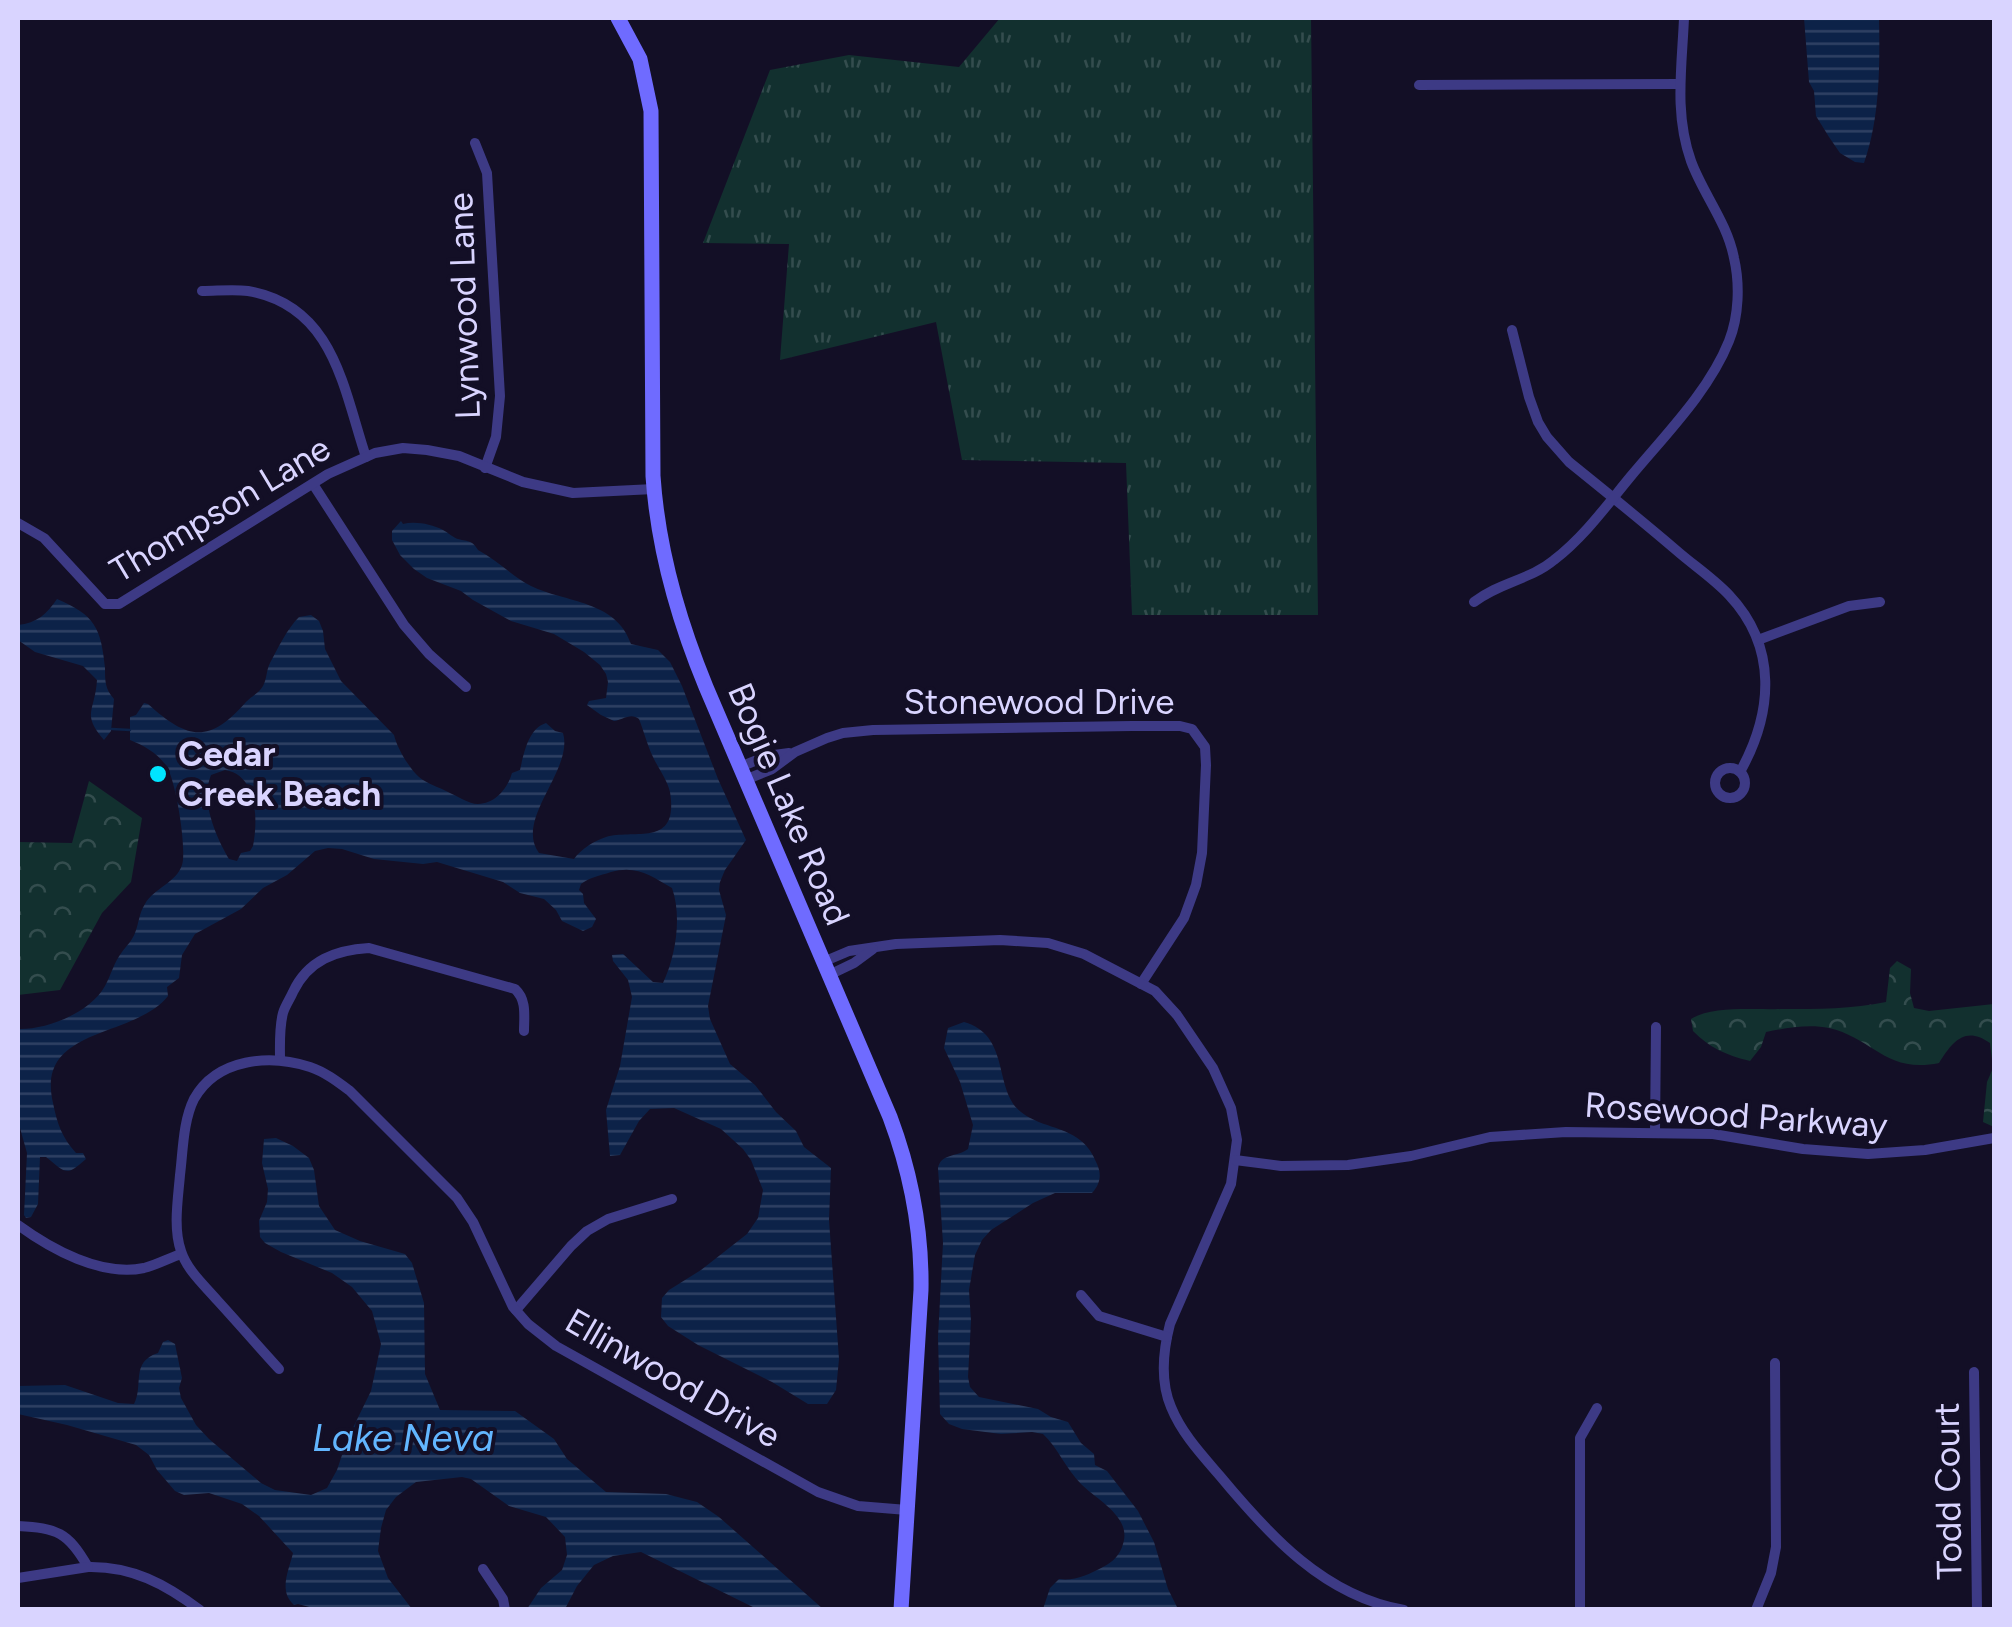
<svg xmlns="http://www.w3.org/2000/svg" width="2012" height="1627" font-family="Figtree,sans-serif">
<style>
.grass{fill:url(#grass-tufts)}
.forest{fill:url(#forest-crowns)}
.water{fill:url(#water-rules);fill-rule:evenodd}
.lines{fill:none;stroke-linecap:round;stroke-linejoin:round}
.stream{stroke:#0c2248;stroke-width:2.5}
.street{stroke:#3d3a85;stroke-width:10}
.secondary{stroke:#6f6bff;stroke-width:15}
.poi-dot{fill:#00e5ff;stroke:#130f26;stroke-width:4}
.labels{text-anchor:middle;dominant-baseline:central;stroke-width:8;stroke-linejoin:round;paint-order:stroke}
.street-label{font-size:35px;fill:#d9d4ff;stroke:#130f26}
.poi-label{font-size:35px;font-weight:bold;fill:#d9d4ff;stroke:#130f26;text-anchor:start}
.water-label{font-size:38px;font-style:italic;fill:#62b6ff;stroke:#130f26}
</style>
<defs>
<pattern id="grass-tufts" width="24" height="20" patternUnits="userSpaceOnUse" patternTransform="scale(2.5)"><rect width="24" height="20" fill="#12302f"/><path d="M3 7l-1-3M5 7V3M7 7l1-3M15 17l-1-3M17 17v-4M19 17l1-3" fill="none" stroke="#344d4e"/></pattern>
<pattern id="forest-crowns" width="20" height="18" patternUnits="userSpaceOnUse" patternTransform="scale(2.5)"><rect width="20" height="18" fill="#12302f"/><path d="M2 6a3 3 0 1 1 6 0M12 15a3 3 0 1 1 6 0" fill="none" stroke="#344d4e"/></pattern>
<pattern id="water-rules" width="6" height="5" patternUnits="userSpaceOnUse" patternTransform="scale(2.5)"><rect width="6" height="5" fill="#0c2248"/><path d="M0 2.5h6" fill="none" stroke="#2f4163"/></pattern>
</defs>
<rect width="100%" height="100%" fill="#130f26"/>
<path class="grass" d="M 1000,18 L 1311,18 L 1318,615 L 1132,615 L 1126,463 L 962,460 L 936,322 L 780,360 L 789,244 L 703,243 L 770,70 L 849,55 L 959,67 Z"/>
<g class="forest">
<path d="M 89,781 L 142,818 L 131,882 L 102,913 L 60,990 L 18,995 L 18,842 L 72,843 Z"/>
<path d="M 1897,961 L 1911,969 L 1910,993 L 1914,1008 L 1929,1011 L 1994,1004 L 1994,1127 L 1983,1122 L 1987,1082 L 1993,1068 L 1990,1043 C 1965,1025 1952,1042 1939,1063 C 1886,1074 1873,1038 1829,1028 C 1809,1024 1785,1028 1766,1032 L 1761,1047 L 1750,1061 C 1726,1055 1710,1048 1693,1031 L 1691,1019 C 1712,1005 1759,1010 1784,1009 C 1818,1009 1853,1009 1886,1002 L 1890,968 Z"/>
</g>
<g class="water">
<path d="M 1804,18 L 1879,18 C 1880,65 1880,118 1864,163 L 1855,162 L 1840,153 L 1829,137 L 1816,116 L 1814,91 L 1809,82 Z"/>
<path d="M 401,521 L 403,524 C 415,521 431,524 443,530 C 447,532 454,538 458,539 C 469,542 472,540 478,550 C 497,560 512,576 531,586 C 566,603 616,600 631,644 L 658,650 L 670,662 L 682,686 L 718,779 L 746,840 L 725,870 L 720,882 L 719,890 L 726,915 L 708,1006 L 710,1019 L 730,1064 L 755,1085 L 776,1112 L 796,1131 L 804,1147 L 831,1168 L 829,1220 L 839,1359 L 836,1390 L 827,1404 L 808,1404 L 772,1382 L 698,1345 L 668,1326 L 661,1317 L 662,1298 L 669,1290 L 701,1270 L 747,1234 L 758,1218 L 763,1190 L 751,1160 L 743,1149 L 721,1129 L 674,1108 L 650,1109 L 639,1121 L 620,1155 L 610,1156 L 606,1110 L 620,1066 L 632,997 L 628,980 L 613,961 L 612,955 L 623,954 L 653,982 L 663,983 C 676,956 682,916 672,888 C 651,876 637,865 611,872 C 599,876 590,877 581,884 L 579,890 L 583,894 L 584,903 L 596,919 L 592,927 L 583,931 L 562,921 L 556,910 L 544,899 L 520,893 L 503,882 L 437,862 L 423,864 L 374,859 L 342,849 L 328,848 L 315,851 L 287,875 L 263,888 L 241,909 L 195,934 L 182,955 L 179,978 L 167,987 L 168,996 C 134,1039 35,1026 53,1103 C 57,1123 62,1138 76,1153 L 83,1153 L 86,1159 C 66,1177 66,1173 46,1157 L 40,1157 L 38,1204 L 31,1217 L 26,1218 L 24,1215 L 27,1153 L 18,1121 L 18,1029 C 46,1030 90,1013 105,986 C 111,975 114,962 122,952 C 127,945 132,941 135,933 C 139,923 139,913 145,904 C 154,888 176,883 182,865 C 187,849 176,782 167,767 C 159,754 143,745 130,740 L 130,717 L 136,715 L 144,703 L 148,704 C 188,740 209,744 246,702 C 252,696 259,693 263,686 C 267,679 266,671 270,663 C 278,648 287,629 299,617 L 311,615 L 319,621 L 323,631 L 325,649 L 341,681 L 394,735 C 397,748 409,768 419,777 C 427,784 439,787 448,792 C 457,796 469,804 478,804 C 495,804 508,788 512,773 L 520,770 C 524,753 528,729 546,723 L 555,731 L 563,733 C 574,770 514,819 539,853 L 574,859 C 581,849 594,841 606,837 C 636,829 679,848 670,792 C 667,779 658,768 653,757 C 647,744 644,732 639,719 C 631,712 622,720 614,721 L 601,715 L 587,705 L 589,701 L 606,698 L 608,682 L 606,674 L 600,665 L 584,652 L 554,634 L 511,621 L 473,600 L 461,591 L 427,578 L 414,569 L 400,555 L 392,540 L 392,531 ZM 225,770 C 258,775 258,821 253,846 L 250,851 L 241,853 L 237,861 L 229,859 C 216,837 200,801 211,775 Z"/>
<path d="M 57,599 C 95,615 101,628 105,668 C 105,681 105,689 114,699 L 111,731 L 104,740 C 81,713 95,712 97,680 L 83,666 L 35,652 L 18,640 L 18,625 C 37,623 47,614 57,599 Z"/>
<path d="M 964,1022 C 1011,1035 993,1090 1021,1112 C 1046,1132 1082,1124 1097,1164 C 1102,1175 1100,1184 1092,1193 L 1055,1193 L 1033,1203 L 991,1230 L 982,1240 L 975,1255 L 969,1290 L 971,1321 L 968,1377 L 970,1387 L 979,1397 L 1038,1409 L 1051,1417 L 1068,1422 L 1081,1443 L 1094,1454 L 1095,1465 L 1107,1471 L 1138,1511 L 1154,1542 L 1168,1589 L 1178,1609 L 1043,1609 L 1050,1588 L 1059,1579 C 1075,1581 1088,1575 1103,1567 C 1113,1562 1120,1555 1123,1544 C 1132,1517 1097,1500 1081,1484 C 1066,1469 1058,1448 1043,1434 L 1032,1432 L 1001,1434 L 962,1429 L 949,1424 L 940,1414 L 938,1337 L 943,1243 L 938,1168 C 941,1153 958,1157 968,1149 L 973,1125 L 960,1082 L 944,1048 L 948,1028 Z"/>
<path d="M 276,1138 L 293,1146 L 309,1158 L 314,1170 L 319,1206 L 335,1230 L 360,1241 L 405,1254 L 412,1263 L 424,1303 L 425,1374 L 440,1410 L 515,1411 L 554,1439 L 567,1459 L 606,1492 L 666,1494 L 697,1502 L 719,1517 L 823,1609 L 757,1609 L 641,1552 L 613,1556 L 594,1565 L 577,1586 L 565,1609 L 527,1609 L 541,1588 L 562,1570 L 567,1555 L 565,1537 L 546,1517 L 509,1506 L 471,1479 L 462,1477 L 416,1482 L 396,1497 L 386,1510 L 381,1528 L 378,1551 L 388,1578 L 412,1609 L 321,1610 L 298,1604 L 294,1605 C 278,1591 289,1570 293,1553 L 259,1516 L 242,1504 L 209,1493 L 184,1495 L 175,1491 L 157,1470 L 149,1455 L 136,1445 L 67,1425 L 18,1414 L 18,1386 L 65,1385 L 118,1403 L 134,1404 C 144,1385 130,1362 158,1353 L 163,1342 L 168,1340 L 175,1344 L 182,1378 L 179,1388 L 181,1398 L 196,1425 L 209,1439 L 261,1483 L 275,1490 L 311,1495 L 327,1488 L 337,1470 L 347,1440 L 371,1391 L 381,1344 L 372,1311 L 352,1287 L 332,1273 L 281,1252 L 265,1243 L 260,1237 L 259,1221 L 267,1202 L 268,1189 L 262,1163 L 264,1139 Z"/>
</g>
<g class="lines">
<path class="stream" d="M 112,729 L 130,730"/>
<g class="street">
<path d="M 1419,85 L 1680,84"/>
<path d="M 475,143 L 487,173 L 500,396 L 496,437 L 485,468"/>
<path d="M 202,291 C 217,291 233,289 248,291 C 334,306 343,388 366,457"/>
<path d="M 1512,330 L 1529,397 L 1538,422 L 1547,437 L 1569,462 C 1605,491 1641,520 1676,550 C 1693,565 1713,578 1729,595 C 1778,647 1773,713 1740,772"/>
<path d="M 313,484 L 404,625 L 429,654 L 466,687"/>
<path d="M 18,523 L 44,538 L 105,604 L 119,604 L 328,474 L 375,453 L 403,448 L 427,450 L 459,456 L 523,482 L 573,493 L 654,489"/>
<path d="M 1474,602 C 1500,582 1530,580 1554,560 C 1584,537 1607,505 1631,476 C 1666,434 1709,391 1729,341 C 1739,316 1740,284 1734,258 C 1727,222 1703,194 1691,161 C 1674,113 1682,67 1684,18"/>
<path d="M 1758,640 L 1849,606 L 1880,602"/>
<path d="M 740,767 L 767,756 L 789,753"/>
<circle cx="1730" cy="783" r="15"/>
<path d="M 745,780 L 772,769 L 795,752 L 827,738 L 843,733 L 873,730 L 1132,726 L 1180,726 L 1192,729 L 1205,747 L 1206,765 L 1202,853 L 1196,885 L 1184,918 L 1141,984"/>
<path d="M 823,962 L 849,951 L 896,944 L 1000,940 L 1048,943 L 1084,954 L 1155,991 L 1177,1015 L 1213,1068 L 1231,1108 L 1237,1140 L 1231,1184 L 1170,1324 C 1163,1351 1160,1381 1171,1407 C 1182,1434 1202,1455 1220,1476 C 1269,1535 1324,1596 1404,1610"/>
<path d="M 829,975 L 854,963 L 873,949"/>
<path d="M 280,1060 C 280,1045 279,1028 283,1013 C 285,1006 290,999 293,992 C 308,960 336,950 369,948 L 515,989 C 527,1000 524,1016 524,1031"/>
<path d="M 1655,1132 L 1656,1027"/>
<path d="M 1235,1160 L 1281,1166 L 1348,1165 L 1411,1156 L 1490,1137 L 1566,1132 L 1713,1134 L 1803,1149 L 1868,1154 L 1925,1150 L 1994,1138"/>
<path d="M 18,1225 C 51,1249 101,1277 144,1268 C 156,1265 169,1258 181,1254"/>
<path d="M 1081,1295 L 1099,1316 L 1167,1337"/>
<path d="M 516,1310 L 571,1246 L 587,1231 L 608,1219 L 672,1199"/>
<path d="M 279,1369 C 258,1346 238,1323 217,1300 C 204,1285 187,1270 181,1251 C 173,1228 178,1199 180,1175 C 183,1151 183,1121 194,1099 C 217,1058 270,1054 310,1067 C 325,1072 338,1082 350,1091 L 457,1198 L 473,1222 L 513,1307 L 528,1324 L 556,1346 L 818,1492 L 858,1506 L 907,1510"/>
<path d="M 1974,1372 L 1977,1610"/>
<path d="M 18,1526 C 57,1528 68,1532 88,1567 C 132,1566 165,1584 200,1610"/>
<path d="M 483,1569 L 503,1599 L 505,1610"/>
<path d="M 18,1578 L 88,1567"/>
<path d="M 1580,1610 L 1580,1438 L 1597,1408"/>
<path d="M 1756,1610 L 1771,1573 L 1776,1547 L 1775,1363"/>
</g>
<path class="secondary" d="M 618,18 L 640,59 L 651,111 L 653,476 C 658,550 678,619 706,687 L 890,1117 C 911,1173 922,1229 921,1290 L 901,1610"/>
</g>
<circle class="poi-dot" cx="158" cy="774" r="10"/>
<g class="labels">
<g class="street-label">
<text transform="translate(464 306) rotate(-92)">Lynwood Lane</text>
<text transform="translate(220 509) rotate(-31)">Thompson Lane</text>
<text x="1039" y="702">Stonewood Drive</text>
<text transform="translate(789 804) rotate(67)">Bogie Lake Road</text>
<text transform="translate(1736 1115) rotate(4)">Rosewood Parkway</text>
<text transform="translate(673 1378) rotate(30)">Ellinwood Drive</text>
<text transform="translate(1948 1491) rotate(-91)">Todd Court</text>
</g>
<g class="poi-label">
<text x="178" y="754">Cedar<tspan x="178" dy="40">Creek Beach</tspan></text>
</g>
<g class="water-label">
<text x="403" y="1438">Lake Neva</text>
</g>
</g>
<rect width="2012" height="1627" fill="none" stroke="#d9d4ff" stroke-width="40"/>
</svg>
